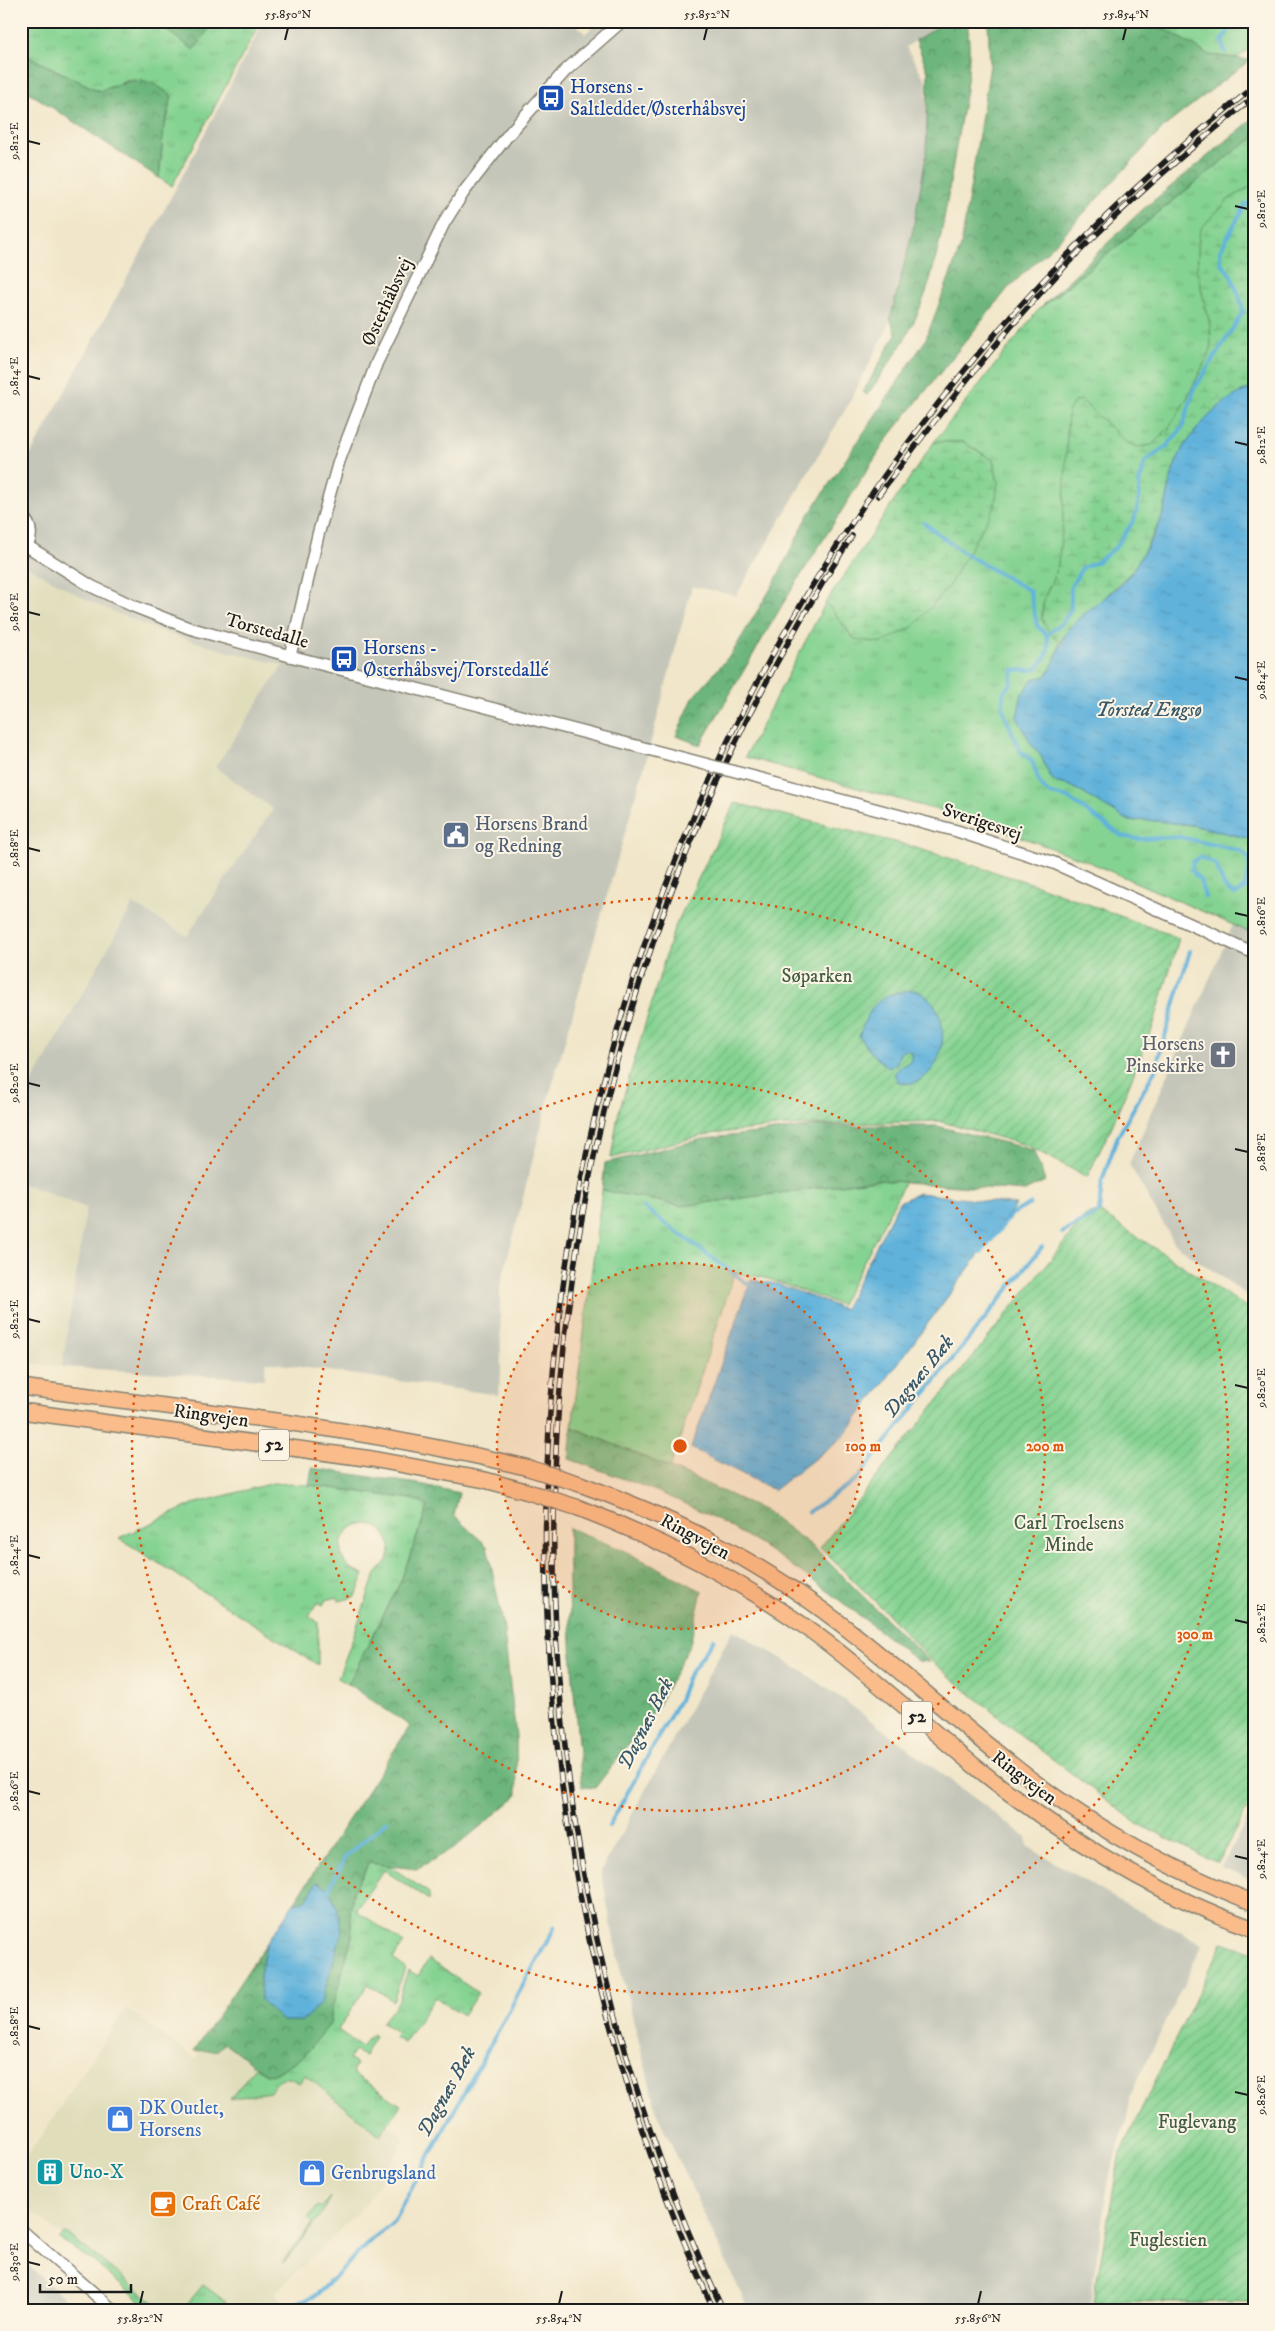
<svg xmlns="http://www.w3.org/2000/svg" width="1275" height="2331" font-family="'IM FELL DW Pica',serif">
	<defs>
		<pattern id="grass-tufts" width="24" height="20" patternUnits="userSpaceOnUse" patternTransform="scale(1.25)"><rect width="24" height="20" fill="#85d392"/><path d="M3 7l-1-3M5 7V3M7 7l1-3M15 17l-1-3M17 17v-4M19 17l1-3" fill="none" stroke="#72b57d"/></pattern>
		<pattern id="forest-crowns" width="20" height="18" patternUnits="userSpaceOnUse" patternTransform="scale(1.25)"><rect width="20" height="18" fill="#6cb57c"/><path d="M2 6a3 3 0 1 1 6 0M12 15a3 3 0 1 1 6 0" fill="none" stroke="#589265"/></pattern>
		<pattern id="wetland-marsh" width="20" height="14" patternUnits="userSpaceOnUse" patternTransform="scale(1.25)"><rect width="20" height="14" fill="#85d392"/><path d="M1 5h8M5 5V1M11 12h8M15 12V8" fill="none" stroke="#72b57d"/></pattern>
		<pattern id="garden-furrows" width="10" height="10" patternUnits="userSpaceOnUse" patternTransform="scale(1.25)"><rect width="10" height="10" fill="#85d392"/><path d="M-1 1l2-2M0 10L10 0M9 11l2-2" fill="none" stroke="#72b57d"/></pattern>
		<pattern id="water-ripples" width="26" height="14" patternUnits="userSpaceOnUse" patternTransform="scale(1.25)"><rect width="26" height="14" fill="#61b2db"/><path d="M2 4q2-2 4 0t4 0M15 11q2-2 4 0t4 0" fill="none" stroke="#5498bb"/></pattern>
	</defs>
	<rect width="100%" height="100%" fill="#fcf5e5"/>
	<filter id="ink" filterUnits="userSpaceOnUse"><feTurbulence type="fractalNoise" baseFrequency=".02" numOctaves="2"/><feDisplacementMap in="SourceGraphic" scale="10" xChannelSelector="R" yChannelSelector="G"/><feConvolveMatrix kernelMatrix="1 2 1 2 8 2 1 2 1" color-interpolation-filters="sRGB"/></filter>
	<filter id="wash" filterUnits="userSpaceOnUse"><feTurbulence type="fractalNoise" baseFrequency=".0096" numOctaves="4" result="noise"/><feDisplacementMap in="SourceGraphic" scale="20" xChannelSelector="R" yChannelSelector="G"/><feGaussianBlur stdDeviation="1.12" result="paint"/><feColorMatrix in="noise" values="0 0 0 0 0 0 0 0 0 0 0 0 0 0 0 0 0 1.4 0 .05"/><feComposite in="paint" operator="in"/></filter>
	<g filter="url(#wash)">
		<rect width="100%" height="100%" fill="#f1e6c9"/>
		<g fill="#e0ddbb">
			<polygon points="21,563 93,603 215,648 284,665 215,767 274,808 187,937 133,904 21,1102"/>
			<polygon points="21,1183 86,1208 62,1367 21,1362"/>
			<polygon points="237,2000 405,2139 367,2203 275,2293 289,2310 153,2310 21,2202 21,2166 126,2008 195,2059"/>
		</g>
		<g fill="#c4c6b9">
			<polygon points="264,21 574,21 585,34 599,21 931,21 934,28 906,47 926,81 926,157 912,234 887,329 852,398 736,596 692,586 645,764 549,1096 500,1287 501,1375 498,1395 266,1362 264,1379 62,1367 86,1208 21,1183 21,1102 133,904 187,936 273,809 215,767 283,665 215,648 160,631 93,603 21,563 21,472 175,190"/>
			<polygon points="1233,925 1254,934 1254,1300 1175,1244 1129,1164"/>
			<polygon points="733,1630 796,1667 841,1698 1026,1837 1027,1846 1114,1898 1203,1944 1131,2094 1127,2116 1108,2182 1089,2310 749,2310 743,2298 658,2116 618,1960 601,1871"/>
			<polygon points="1254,1807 1254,1881 1221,1867"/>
			<polygon points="21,2259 77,2310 21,2310"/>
		</g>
		<g fill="url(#grass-tufts)" stroke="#507857">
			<polygon points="21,21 153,21 194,49 214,21 261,21 172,186 159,178 164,128 169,113 132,79 99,91 21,53"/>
			<polygon points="1151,21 1254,21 1254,46 1237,58 1209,55"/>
			<polygon points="1254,138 1254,388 1242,391 1060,642 1055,663 1046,676 1033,679 1031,744 1041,756 1050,777 1057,783 1071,785 1130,821 1147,820 1192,825 1254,840 1254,934 1087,861 977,821 745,757 826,602 854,639 998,482 993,460 963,442 934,442 1039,309 1236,150"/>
			<polygon points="877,1180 905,1182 841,1305 769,1279 735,1272 670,1468 572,1427 602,1190 682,1206"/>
			<path d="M 273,1483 L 309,1485 L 412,1499 L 428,1506 L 400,1583 L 348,1684 L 338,1678 C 347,1654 356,1630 364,1606 C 368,1596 371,1584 376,1574 C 381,1566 389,1562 390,1551 C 391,1538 381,1526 368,1524 C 336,1521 329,1568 364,1574 L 356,1597 L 339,1601 L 338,1597 L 326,1600 L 323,1605 L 318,1602 L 309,1616 L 318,1622 L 318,1665 L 119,1538 L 193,1504 Z"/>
			<path d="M 369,1863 L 388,1865 L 429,1893 L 429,1900 L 384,1870 L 356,1910 L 404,1943 L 393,1959 L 405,1968 L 393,2001 L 368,1984 L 338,2030 L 362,2047 L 372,2034 L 375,2036 L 364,2056 L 354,2051 L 349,2059 L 357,2064 L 352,2073 L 401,2105 L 380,2135 L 305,2075 L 299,2083 C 284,2073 278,2078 270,2092 L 230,2099 L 255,2067 L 266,2074 L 330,2024 L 332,2009 L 352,1936 L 350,1913 L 353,1892 Z"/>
			<polygon points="429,1959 478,1993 463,2015 435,1997 404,2043 394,2037 397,2032 382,2023 398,2002 408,1970 418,1976"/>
			<polygon points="330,2197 321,2215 288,2258 282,2263 313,2223 308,2218 318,2206 321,2208"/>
			<polygon points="64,2234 69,2235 157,2305 154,2310 150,2310 94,2262 59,2239"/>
			<polygon points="203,2285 226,2302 227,2310 182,2310"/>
		</g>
		<g fill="url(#forest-crowns)" stroke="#44684c">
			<polygon points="153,21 214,21 194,50"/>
			<path d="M 947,21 L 967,21 C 974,67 962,108 955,153 C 947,200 939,264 920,308 C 907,340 887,367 867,395 L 863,392 L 896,334 L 890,319 L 912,234 L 926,157 L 928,72 L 916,40 Z"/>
			<polygon points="988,21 1151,21 1209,55 1250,60 1165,126 1053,246 1009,287 887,439 784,602 700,745 676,736 694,696 732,653 773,585 808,516 925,341 961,246 990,65"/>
			<path d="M 21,53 L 99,91 C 133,80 142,72 172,96 L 164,128 L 159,178 L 21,87 Z"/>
			<polygon points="1254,118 1254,138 1236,150 1039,309 1141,211"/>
			<polygon points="818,1126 937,1126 1033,1150 1045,1181 1025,1191 877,1180 682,1206 602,1190 605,1163 703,1139"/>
			<path d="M 572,1427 L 692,1477 L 765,1511 L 812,1546 L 930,1662 L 918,1661 C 845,1604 771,1544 686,1504 C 648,1487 608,1473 569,1459 Z"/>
			<polygon points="312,1468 424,1485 459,1493 454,1516 487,1546 503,1623 516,1737 517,1796 453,1849 416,1869 369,1863 353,1892 350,1913 352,1936 332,2009 330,2024 305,2055 277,2073 266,2074 225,2043 218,2050 194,2051 266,1944 260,1975 261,2000 282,2021 302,2021 306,1900 294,1903 410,1726 348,1684 400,1583 428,1506 412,1499 309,1485"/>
			<path d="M 569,1528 L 627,1552 L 702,1591 L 690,1644 L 657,1707 L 595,1788 L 582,1787 C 574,1701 567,1615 569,1528 Z"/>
		</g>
		<g fill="url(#wetland-marsh)" stroke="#507857">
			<path d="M 1254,184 L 1254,388 L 1242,391 L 1177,459 L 1162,518 L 1134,569 L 1099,603 L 1074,623 L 1060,642 C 1051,633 1042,627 1042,614 C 1042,595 1055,580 1058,563 C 1066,513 1065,462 1068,412 L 1075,401 L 1081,400 L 1126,442 L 1137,447 L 1152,445 L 1169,428 L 1186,400 L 1211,350 L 1210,325 L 1197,271 L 1199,235 L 1202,227 L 1228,200 Z"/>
			<polygon points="934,442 963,442 993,460 998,482 995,506 948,587 913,627 881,643 854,639 826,602"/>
		</g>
		<g fill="url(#garden-furrows)" stroke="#507857">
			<polygon points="735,803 903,844 1034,884 1179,938 1153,1027 1112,1126 1087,1177 1026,1145 938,1121 786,1126 710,1134 611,1158 618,1115 673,931"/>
			<polygon points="1099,1212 1254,1312 1254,1797 1217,1863 1137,1823 1018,1733 929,1659 885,1611 820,1548 1086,1215"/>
			<polygon points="1223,1942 1254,1953 1254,2303 1093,2301 1120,2153"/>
		</g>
		<g fill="url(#water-ripples)" stroke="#3e677c">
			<path d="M 1254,388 L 1254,840 L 1192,825 L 1147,820 L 1130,821 L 1124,818 L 1071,786 L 1057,783 L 1050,777 L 1041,756 L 1031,744 L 1017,717 L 1022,694 L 1033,679 L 1046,676 C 1059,658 1058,640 1074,623 C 1092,605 1121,589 1135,567 C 1144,551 1156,534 1162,517 C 1169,498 1169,476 1178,458 C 1191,431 1224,394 1254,388 Z"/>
			<path d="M 914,990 C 961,1004 946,1092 899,1083 L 894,1074 L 900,1067 L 911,1062 L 911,1052 L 906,1050 L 900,1053 L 897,1063 L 889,1068 L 871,1053 L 859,1037 C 869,1006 879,992 914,990 Z"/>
			<polygon points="919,1193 1016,1205 844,1436 774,1490 691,1448 751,1280 777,1284 844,1309 899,1202"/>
			<polygon points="317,1882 329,1889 338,1910 342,1932 321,2003 302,2021 282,2021 261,2000 260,1975 266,1944 294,1903 306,1900"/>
		</g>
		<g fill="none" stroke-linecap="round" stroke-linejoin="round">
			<g stroke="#61b2db" stroke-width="4">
				<polyline points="1225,52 1222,41 1235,21"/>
				<polyline points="924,523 962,552 1030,591 1037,626 1047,635"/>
				<polyline points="1242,890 1254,885"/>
				<path d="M 1205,897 L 1200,880 L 1191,870 L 1193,862 L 1199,857 L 1216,864 C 1220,876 1223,891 1236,895 C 1247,887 1251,872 1249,859 L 1241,851 L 1180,837 L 1138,839 L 1122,836 L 1068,798 L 1048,793 L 1040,784 L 1032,761 L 1020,751 L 1003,710 L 1003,693 L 1011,684 L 1013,670 L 1034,670 C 1046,660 1051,651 1047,635 L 1063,622 L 1071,609 L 1071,587 L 1082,568 L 1097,562 L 1115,548 L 1134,520 L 1139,500 L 1139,482 L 1146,461 L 1166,447 L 1183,427 L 1194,389 L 1237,322 L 1243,311 L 1239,295 L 1230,274 L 1221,263 L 1220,251 L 1244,207 L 1254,198"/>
				<polyline points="643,1207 752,1287"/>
				<polyline points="1062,1233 1099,1212 1102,1181 1117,1138 1155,1070 1190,951"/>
				<polyline points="981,1253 1012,1214 1030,1204"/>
				<polyline points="808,1512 856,1480 1042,1247"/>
				<polyline points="609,1826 679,1700 687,1678 714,1639"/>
				<polyline points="329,1889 346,1856 387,1821"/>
				<polyline points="279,2310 318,2294 372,2239 392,2224 555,1927"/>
			</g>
		</g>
	</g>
	<g filter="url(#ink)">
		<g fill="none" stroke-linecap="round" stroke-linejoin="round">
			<g stroke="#868172" stroke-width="14">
				<g id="minor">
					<path d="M 21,515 C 33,526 34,541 21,552"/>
					<polyline points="27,546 91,586 133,606 189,628 290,656 686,759"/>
					<polyline points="290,656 318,535 339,461 377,362 444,223 463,193 508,135 565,71 622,21"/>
					<polyline points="754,777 957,831 1054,863 1254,953"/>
					<polyline points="21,2230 113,2310"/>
				</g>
			</g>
			<g stroke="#868172" stroke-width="18">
				<g id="major">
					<path d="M 21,1387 C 189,1410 360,1427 525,1467"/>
					<polyline points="21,1411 372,1459 485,1480 525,1491"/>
					<path d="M 580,1484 C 652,1510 721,1542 785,1584 C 875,1643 951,1720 1037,1784 C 1104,1833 1176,1872 1254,1903"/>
					<path d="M 579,1508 C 664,1541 738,1579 813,1632 C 870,1674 922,1723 977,1768 C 1061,1835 1152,1893 1254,1929"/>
				</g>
			</g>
			<use href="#minor" stroke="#fff" stroke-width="11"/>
			<use href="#major" stroke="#f9bc8a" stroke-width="15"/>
			<g stroke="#1c1c1c" stroke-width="5.5">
				<g id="rail">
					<path d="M 878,496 C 938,415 1000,335 1070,261 C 1127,202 1190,148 1254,97"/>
					<path d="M 714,2310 C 639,2149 589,1976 564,1800 C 471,1145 734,496 1254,87"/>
					<path d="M 723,2310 C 522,1884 501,1380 655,937 C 704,795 771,662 852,536"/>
				</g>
			</g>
			<use href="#rail" stroke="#fcf5e5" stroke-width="4" stroke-dasharray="11" stroke-linecap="butt"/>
			<g stroke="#868172" stroke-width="14" stroke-linecap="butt">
				<polyline id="minor-bridge" points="686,759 754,777"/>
			</g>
			<g stroke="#868172" stroke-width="18" stroke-linecap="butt">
				<g id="major-bridge">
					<polyline points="525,1467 580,1484"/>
					<polyline points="525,1491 579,1508"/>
				</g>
			</g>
			<use href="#minor-bridge" stroke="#fff" stroke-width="11"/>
			<use href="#major-bridge" stroke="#f9bc8a" stroke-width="15"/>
		</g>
	</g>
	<path fill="none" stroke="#1c1c1c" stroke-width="2" d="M 285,40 L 288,28M 704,40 L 707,28M 1123,40 L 1126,28M 28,141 L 40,144M 1235,206 L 1248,209M 28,376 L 40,379M 1235,442 L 1248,445M 28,612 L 40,615M 1235,677 L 1248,680M 28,848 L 40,851M 1235,913 L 1248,916M 28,1083 L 40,1086M 1235,1149 L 1248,1152M 28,1319 L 40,1322M 1235,1385 L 1248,1388M 28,1555 L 40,1558M 1235,1620 L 1248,1623M 28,1791 L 40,1794M 1235,1856 L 1248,1859M 28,2026 L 40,2029M 1235,2092 L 1248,2095M 28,2262 L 40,2265M 140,2304 L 143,2291M 559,2304 L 562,2291M 978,2304 L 981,2291"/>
	<circle cx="680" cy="1446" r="183" fill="#de560d" fill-opacity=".12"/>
	<g fill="none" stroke="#de560d" stroke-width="2.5" stroke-dasharray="2.5 5">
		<circle cx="680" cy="1446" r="183"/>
		<circle cx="680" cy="1446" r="365"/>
		<circle cx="680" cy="1446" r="548"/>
	</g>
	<defs>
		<g id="bus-square" transform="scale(1.4375)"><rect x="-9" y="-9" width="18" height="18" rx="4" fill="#1a4fb4" stroke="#fcf5e5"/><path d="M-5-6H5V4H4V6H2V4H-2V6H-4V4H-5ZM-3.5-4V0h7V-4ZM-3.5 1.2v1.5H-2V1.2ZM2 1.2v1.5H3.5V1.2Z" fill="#fff"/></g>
		<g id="civic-square" transform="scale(1.4375)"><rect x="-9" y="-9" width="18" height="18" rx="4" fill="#5c6f8a" stroke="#fcf5e5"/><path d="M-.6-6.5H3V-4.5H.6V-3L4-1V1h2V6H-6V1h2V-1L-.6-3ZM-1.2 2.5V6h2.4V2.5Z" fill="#fff"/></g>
		<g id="church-square" transform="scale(1.4375)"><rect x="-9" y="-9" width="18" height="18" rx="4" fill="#6b7280" stroke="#fcf5e5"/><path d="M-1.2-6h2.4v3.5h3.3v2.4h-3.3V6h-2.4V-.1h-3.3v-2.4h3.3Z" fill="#fff"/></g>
		<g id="shop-square" transform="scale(1.4375)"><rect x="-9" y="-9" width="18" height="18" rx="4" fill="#3f7fe0" stroke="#fcf5e5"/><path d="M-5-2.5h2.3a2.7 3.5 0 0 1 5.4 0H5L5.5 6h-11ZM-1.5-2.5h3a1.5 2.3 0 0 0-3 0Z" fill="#fff"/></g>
		<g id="building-square" transform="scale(1.4375)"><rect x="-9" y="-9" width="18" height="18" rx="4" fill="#0f9aa8" stroke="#fcf5e5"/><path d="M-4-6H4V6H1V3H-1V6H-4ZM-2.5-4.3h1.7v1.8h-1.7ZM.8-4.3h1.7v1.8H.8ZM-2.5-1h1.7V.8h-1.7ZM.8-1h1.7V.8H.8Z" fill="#fff"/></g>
		<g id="cafe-square" transform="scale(1.4375)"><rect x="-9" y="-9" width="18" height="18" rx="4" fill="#e8710a" stroke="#fcf5e5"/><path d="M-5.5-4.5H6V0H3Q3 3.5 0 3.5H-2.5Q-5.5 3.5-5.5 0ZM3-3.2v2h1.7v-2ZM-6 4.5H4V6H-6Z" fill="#fff"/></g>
	</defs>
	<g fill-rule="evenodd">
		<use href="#bus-square" x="551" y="98"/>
		<use href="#bus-square" x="344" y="659"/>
		<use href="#civic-square" x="456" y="835"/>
		<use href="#church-square" x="1223" y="1055"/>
		<use href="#shop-square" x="120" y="2119"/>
		<use href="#building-square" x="50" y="2172"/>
		<use href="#shop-square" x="312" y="2173"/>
		<use href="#cafe-square" x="163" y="2204"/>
	</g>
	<g text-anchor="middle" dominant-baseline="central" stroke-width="4" stroke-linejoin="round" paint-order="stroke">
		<g fill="#fcf5e5" stroke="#5f5d58" stroke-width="1">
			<rect x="259" y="1429.5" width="30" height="31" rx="4"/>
			<rect x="902" y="1701.5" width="30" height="31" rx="4"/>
		</g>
		<g font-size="18" font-weight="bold" fill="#1c1c1c">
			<text x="274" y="1445">52</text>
			<text x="917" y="1717">52</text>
		</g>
		<g font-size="19" fill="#164399" stroke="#fcf5e5" text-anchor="start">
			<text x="570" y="87">Horsens -<tspan x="570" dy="22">Saltleddet/Østerhåbsvej</tspan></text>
			<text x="363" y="648">Horsens -<tspan x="363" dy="22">Østerhåbsvej/Torstedallé</tspan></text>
		</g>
		<g font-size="19" fill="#1c1c1c" stroke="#fcf5e5">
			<text transform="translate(387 302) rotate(-65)">Østerhåbsvej</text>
			<text transform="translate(267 631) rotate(16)">Torstedalle</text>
			<text transform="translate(982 822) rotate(18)">Sverigesvej</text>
			<text transform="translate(211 1416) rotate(8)">Ringvejen</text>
			<text transform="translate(695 1537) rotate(28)">Ringvejen</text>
			<text transform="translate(1024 1778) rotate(37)">Ringvejen</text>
		</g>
		<g font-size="19" fill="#4e5e75" stroke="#fcf5e5" text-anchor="start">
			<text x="475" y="824">Horsens Brand<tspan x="475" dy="22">og Redning</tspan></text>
		</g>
		<g font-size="19" fill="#415c45" stroke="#fcf5e5">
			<text x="817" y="976">Søparken</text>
			<text x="1069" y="1523">Carl Troelsens<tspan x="1069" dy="22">Minde</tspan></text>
			<text x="1197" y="2122">Fuglevang</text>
			<text x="1168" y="2240">Fuglestien</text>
		</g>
		<g font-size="19" fill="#5b616d" stroke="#fcf5e5" text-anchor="end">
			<text x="1204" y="1044">Horsens<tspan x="1204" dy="22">Pinsekirke</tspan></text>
		</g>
		<g font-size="19" fill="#366cbe" stroke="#fcf5e5" text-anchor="start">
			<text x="139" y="2108">DK Outlet,<tspan x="139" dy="22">Horsens</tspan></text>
			<text x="331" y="2173">Genbrugsland</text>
		</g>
		<g font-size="19" fill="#0d838f" stroke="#fcf5e5" text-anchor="start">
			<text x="69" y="2172">Uno-X</text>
		</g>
		<g font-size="19" fill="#c56008" stroke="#fcf5e5" text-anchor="start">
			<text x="182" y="2204">Craft Café</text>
		</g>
		<g font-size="20" font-style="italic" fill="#385868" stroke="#fcf5e5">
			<text x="1149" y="710">Torsted Engsø</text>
			<text transform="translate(919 1377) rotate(-51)">Dagnæs Bæk</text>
			<text transform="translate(646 1724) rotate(-63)">Dagnæs Bæk</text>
			<text transform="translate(447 2092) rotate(-61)">Dagnæs Bæk</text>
		</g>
	</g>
	<circle cx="680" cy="1446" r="8" fill="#de560d" stroke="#fcf5e5" stroke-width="2.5"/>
	<g font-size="15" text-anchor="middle" font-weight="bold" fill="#de560d" stroke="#fcf5e5" stroke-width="4" stroke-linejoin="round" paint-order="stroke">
		<text x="863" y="1451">100 m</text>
		<text x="1045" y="1451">200 m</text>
		<text x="1195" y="1639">300 m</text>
	</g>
	<rect width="1275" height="2331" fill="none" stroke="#fcf5e5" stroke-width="55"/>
	<path d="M40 2284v8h91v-8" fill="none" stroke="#1c1c1c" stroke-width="2.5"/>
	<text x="48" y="2284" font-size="15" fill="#1c1c1c" stroke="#fcf5e5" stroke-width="4" paint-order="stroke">50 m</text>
	<rect x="28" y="28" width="1220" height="2276" fill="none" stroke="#1c1c1c" stroke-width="2"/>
	<g font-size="12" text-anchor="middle" fill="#1c1c1c">
		<text x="288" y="18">55.850°N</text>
		<text x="707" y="18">55.852°N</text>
		<text x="1126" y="18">55.854°N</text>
		<text transform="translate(14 141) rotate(-90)" y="4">9.812°E</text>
		<text transform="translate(1261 209) rotate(-90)" y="4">9.810°E</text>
		<text transform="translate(14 376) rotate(-90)" y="4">9.814°E</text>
		<text transform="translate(1261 445) rotate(-90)" y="4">9.812°E</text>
		<text transform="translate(14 612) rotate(-90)" y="4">9.816°E</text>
		<text transform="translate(1261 680) rotate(-90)" y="4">9.814°E</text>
		<text transform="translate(14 848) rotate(-90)" y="4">9.818°E</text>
		<text transform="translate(1261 916) rotate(-90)" y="4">9.816°E</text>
		<text transform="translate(14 1083) rotate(-90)" y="4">9.820°E</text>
		<text transform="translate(1261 1152) rotate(-90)" y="4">9.818°E</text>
		<text transform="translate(14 1319) rotate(-90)" y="4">9.822°E</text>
		<text transform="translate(1261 1388) rotate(-90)" y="4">9.820°E</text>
		<text transform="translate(14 1555) rotate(-90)" y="4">9.824°E</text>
		<text transform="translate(1261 1623) rotate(-90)" y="4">9.822°E</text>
		<text transform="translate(14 1791) rotate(-90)" y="4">9.826°E</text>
		<text transform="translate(1261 1859) rotate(-90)" y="4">9.824°E</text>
		<text transform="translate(14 2026) rotate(-90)" y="4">9.828°E</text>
		<text transform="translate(1261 2095) rotate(-90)" y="4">9.826°E</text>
		<text transform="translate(14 2262) rotate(-90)" y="4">9.830°E</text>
		<text x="140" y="2322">55.852°N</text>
		<text x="559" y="2322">55.854°N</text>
		<text x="978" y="2322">55.856°N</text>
	</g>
</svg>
